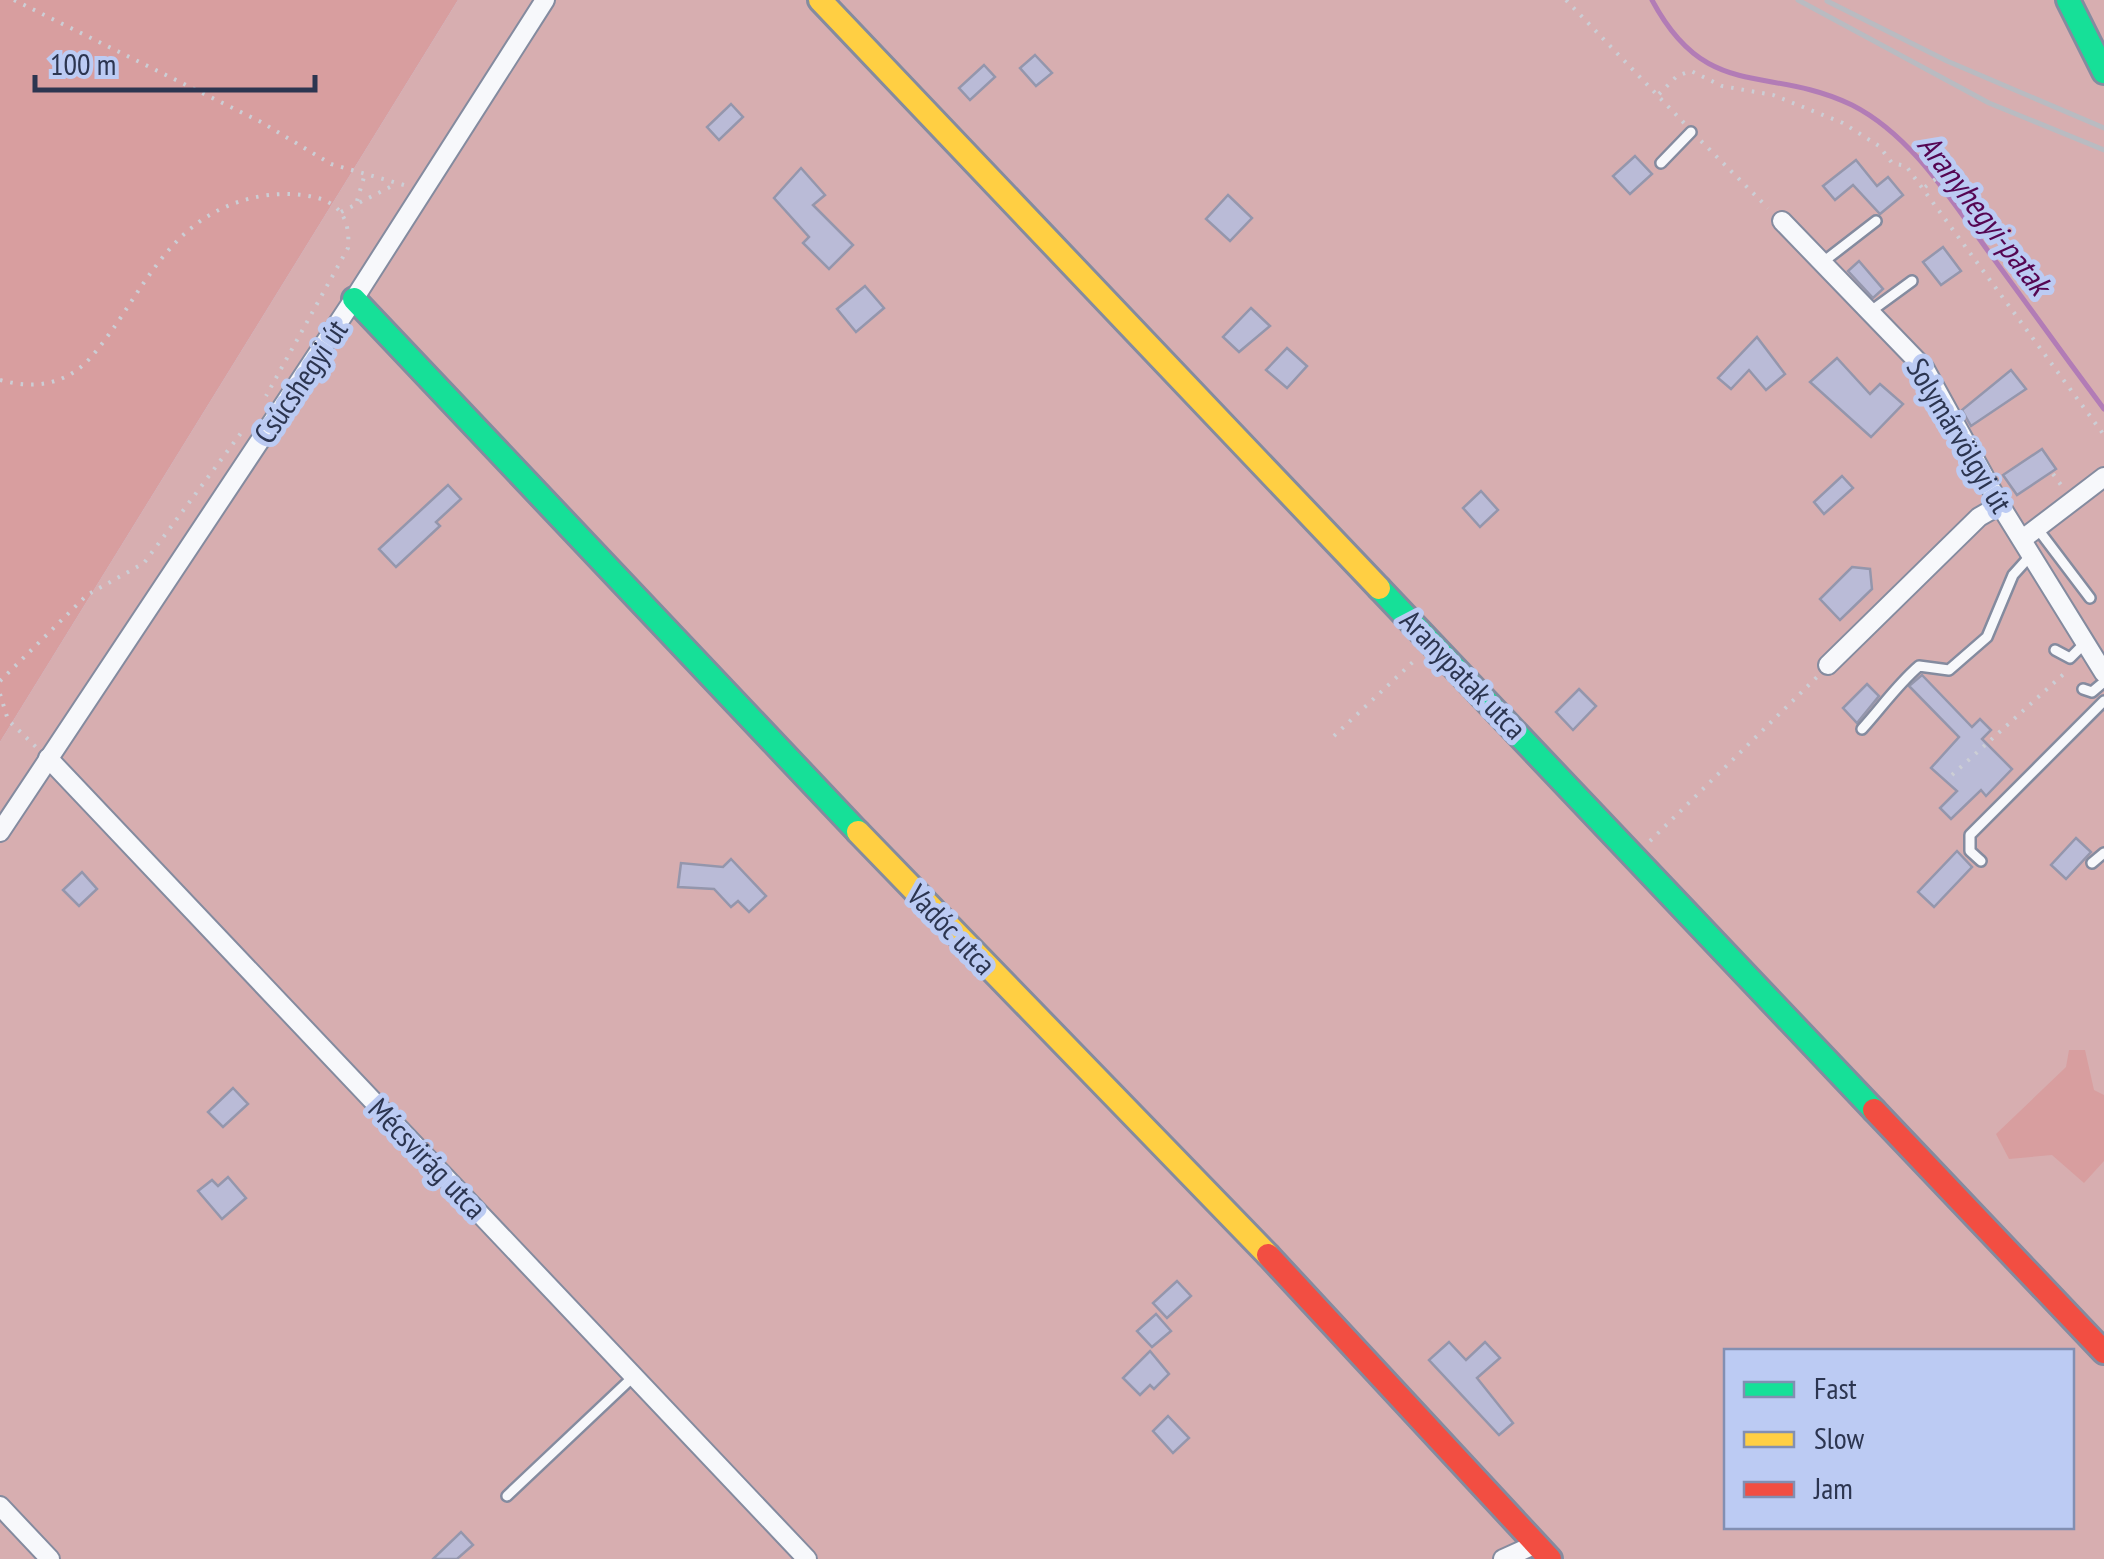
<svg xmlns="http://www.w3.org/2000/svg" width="2104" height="1559" font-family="'PT Sans Narrow',sans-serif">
	<rect width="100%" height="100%" fill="#c9d1e6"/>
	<path fill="#d7aeb0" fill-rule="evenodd" d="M 458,0 L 2104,0 L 2104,1559 L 0,1559 L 0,742 ZM 1726,1352 L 2072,1352 L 2072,1526 L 1726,1526 Z"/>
	<g fill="#d89e9f">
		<polygon points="0,0 458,0 0,742"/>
		<polygon points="2069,1050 2085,1050 2094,1090 2104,1095 2104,1161 2084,1183 2052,1155 2009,1159 1996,1134 2066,1067"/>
	</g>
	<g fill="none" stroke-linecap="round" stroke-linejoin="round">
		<path stroke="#b27cb6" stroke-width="5" d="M 1652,0 C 1707,103 1767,64 1852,105 C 1913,136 1952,202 1991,255 C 2029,307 2066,358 2104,409"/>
	</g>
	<g fill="#babbd7" stroke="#9496ac" stroke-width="2.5">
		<polygon points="1035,55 1052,73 1036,86 1020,68"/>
		<polygon points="984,65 995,77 970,100 959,88"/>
		<polygon points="731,104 743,117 719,140 707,127"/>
		<polygon points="1635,156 1652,174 1630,194 1613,176"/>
		<polygon points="1856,160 1877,186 1888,177 1903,195 1880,214 1853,185 1835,200 1823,186"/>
		<polygon points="801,168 825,195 813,205 853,245 829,269 803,243 809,237 774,198"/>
		<polygon points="1228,195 1252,218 1230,241 1206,219"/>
		<polygon points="1943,247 1961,271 1941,285 1923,262"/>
		<polygon points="1859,261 1883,289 1873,298 1848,271"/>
		<polygon points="865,286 884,308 856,332 837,309"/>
		<polygon points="1251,308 1270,326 1239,352 1223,337"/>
		<polygon points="1757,337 1785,374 1766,390 1749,370 1731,389 1718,378"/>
		<polygon points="1287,348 1307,366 1287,388 1266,370"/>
		<polygon points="1837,358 1870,394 1880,384 1903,404 1871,437 1810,382"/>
		<polygon points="2011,370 2026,389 1971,426 1962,410"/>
		<polygon points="2042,449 2056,469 2017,495 2003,475"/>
		<polygon points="1842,476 1853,488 1824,514 1814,502"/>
		<polygon points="448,485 461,499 436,522 440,526 396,567 379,549"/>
		<polygon points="1481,491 1498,510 1480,527 1463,508"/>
		<polygon points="1852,567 1870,569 1872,589 1840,620 1820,599"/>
		<polygon points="1922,675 1972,727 1980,719 1991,730 1982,739 2012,769 1986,796 1981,790 1951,819 1940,808 1957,791 1931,768 1959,737 1909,686"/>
		<polygon points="1867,684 1879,696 1857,723 1843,708"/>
		<polygon points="1579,689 1596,706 1573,730 1556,712"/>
		<polygon points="2076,838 2091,852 2066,879 2051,865"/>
		<polygon points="1957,851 1972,867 1934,907 1918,892"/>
		<polygon points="731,859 766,896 749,912 738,901 731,907 714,889 678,887 681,863 723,867"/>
		<polygon points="82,872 97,889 79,906 63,890"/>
		<polygon points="233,1088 248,1104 223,1127 208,1112"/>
		<polygon points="228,1177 246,1198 222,1219 198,1191 212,1180 218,1186"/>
		<polygon points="1177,1281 1191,1296 1167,1318 1153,1303"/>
		<polygon points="1156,1314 1171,1331 1152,1347 1137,1331"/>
		<polygon points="1449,1342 1466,1360 1485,1342 1500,1358 1477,1378 1513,1423 1499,1435 1429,1360"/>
		<polygon points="1150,1351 1169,1374 1154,1389 1150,1385 1140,1395 1123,1378"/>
		<polygon points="1168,1416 1189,1438 1173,1453 1153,1431"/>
		<polygon points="461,1532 473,1545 457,1559 433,1559"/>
	</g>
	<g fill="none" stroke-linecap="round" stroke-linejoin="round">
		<g stroke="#848b9f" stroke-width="14">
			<g id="lane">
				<polyline points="1661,163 1691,132"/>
				<polyline points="1823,262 1876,221"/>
				<polyline points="1871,311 1912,281"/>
				<polyline points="2037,528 2090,598"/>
				<polyline points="2055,650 2070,658 2086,642"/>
				<polyline points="2083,689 2092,692 2104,682"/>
				<path d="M 1862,729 C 1882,707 1897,685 1919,666 L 1949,670 L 1987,637 L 2013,575 L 2031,555"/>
				<polyline points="1981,861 1970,851 1970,835 2104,701"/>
				<polyline points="2092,863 2104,853"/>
				<polyline points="507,1496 633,1377"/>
			</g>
		</g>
		<g stroke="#848b9f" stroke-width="22">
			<g id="street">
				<polyline points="1782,221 1925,369 2000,505 2104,673"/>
				<polyline points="2024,538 2104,477"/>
				<polyline points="1828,665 1979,517 2000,505"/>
				<polyline points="48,758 807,1559"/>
				<polyline points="0,832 354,299 545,0"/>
				<polyline points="0,1506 50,1559"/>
				<polyline points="1503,1559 1536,1544"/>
			</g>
		</g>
		<g stroke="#848b9f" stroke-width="28">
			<g id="fast">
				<polyline points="2068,0 2104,72"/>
				<polyline points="354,299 858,832"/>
				<polyline points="1379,588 1874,1110"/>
			</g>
		</g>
		<g stroke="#848b9f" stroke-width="28">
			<g id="slow">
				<polyline points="820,0 1379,588"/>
				<polyline points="858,832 1268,1255"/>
			</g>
		</g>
		<g stroke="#848b9f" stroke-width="28">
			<g id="jam">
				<polyline points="1874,1110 2104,1352"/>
				<polyline points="1268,1255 1550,1559"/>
			</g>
		</g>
		<g stroke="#ccced5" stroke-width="4" stroke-dasharray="2.5 8" stroke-linecap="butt">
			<polyline points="14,0 261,122 331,164 404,185"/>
			<polyline points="1566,0 1684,123"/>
			<polyline points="1659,94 1677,76 1691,71 1722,86 1773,95 1843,123 1879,146 1892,163 1906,166 2104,435"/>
			<polyline points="1701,141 1768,208"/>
			<polyline points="1925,187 1941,175 1963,187 1978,184"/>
			<polyline points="357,201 364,177"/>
			<polyline points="341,212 394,185"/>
			<path d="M 0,380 C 26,387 51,387 74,372 C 90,362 104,341 115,326 C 153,270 181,215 252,198 C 273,193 299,192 321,199 C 344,207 350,225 348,248 L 266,396"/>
			<polyline points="2053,474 2061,485"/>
			<polyline points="0,681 87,595 144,563 241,433"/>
			<polyline points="0,694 8,720 36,747"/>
			<polyline points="1334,736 1415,660"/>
			<polyline points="1952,775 2067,671"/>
			<polyline points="1650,841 1818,676"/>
		</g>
		<use href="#lane" stroke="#f7f8fb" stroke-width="9"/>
		<use href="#street" stroke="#f7f8fb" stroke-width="18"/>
		<use href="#fast" stroke="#16e098" stroke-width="22"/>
		<use href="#slow" stroke="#ffcf43" stroke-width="22"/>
		<use href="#jam" stroke="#f24e42" stroke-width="22"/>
		<g stroke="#b9bbc1" stroke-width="5">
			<polyline points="1798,0 1989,103 2104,150"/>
			<polyline points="1827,1 1947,61 2104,128"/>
		</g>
	</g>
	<g text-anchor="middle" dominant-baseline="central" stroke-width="10" stroke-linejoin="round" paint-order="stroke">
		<g font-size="30" fill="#2c3550" stroke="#bccbf3">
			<text transform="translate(300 381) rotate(-56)">Csúcshegyi út</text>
			<text transform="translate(1960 435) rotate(59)">Solymárvölgyi út</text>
			<text transform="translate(1464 674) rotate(46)">Aranypatak utca</text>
			<text transform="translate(952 929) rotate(46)">Vadóc utca</text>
			<text transform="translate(428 1158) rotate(46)">Mécsvirág utca</text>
		</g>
		<g font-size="32" font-style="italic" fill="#550652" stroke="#bccbf3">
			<text transform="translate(1985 214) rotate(52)">Aranyhegyi-patak</text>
		</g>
	</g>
	<rect x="1724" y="1349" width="350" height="180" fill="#bccbf3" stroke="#828fb2" stroke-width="2.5"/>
	<rect x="1744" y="1382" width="50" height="15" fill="#16e098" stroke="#828fb2" stroke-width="2.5"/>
	<text x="1814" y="1399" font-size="30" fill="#2c3550">Fast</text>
	<rect x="1744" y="1432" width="50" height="15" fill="#ffcf43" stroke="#828fb2" stroke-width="2.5"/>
	<text x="1814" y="1449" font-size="30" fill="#2c3550">Slow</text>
	<rect x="1744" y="1482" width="50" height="15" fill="#f24e42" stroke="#828fb2" stroke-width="2.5"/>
	<text x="1814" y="1499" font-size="30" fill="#2c3550">Jam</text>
	<path d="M35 75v15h280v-15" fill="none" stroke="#2c3550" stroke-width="5"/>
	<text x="50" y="75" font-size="30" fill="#2c3550" stroke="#bccbf3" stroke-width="8" paint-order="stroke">100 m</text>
</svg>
